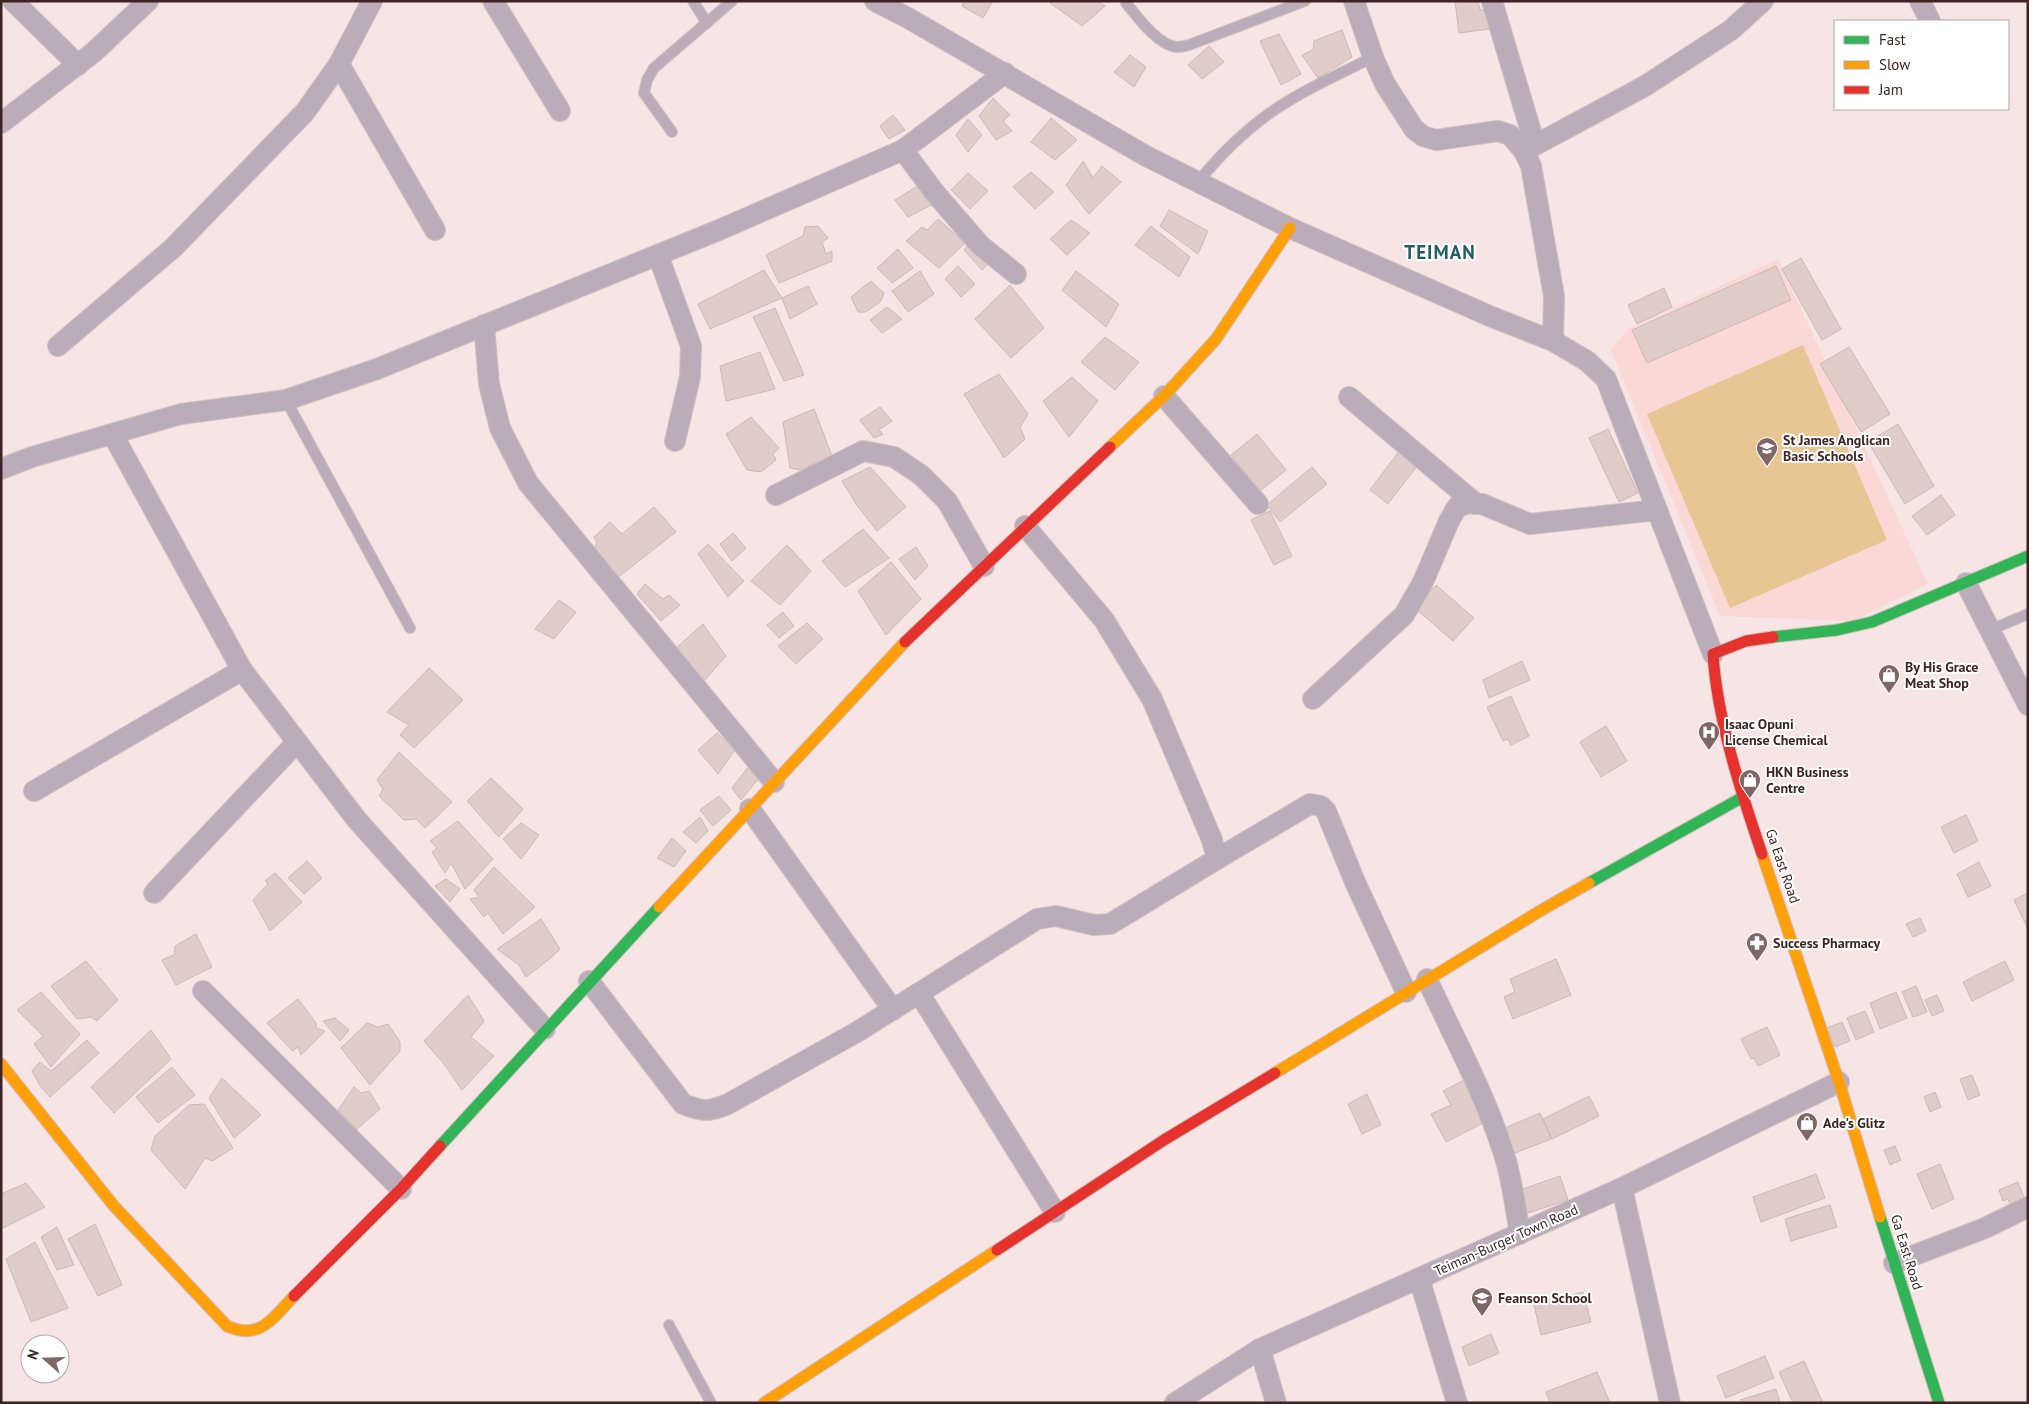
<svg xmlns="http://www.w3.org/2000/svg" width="2029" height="1404" font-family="'PT Sans',sans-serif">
	<rect width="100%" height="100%" fill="#f6e5e4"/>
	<polygon fill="#fad8d6" points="1778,259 1928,584 1853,621 1720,616 1611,350 1628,329"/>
	<polygon fill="#e8c694" points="1803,345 1887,540 1730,608 1647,414"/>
	<g fill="#e0cdca" stroke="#ccb8b4">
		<polygon points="964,1 993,1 983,18 962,6"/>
		<polygon points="1052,1 1098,1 1105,6 1082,26 1050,3"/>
		<polygon points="1455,1 1478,1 1480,10 1486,9 1489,29 1459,33"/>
		<polygon points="1342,30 1352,57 1318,78 1302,55 1313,50 1314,41"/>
		<polygon points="1279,34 1301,74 1281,85 1260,41"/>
		<polygon points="1209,46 1224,62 1202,79 1188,65"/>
		<polygon points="1130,55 1146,67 1134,87 1114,72"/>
		<polygon points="993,98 1010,115 1003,121 1012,131 996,140 979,116"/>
		<polygon points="893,115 905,130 889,139 880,126"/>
		<polygon points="1051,118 1077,140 1055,160 1031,142"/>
		<polygon points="968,119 982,135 968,152 956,135"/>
		<polygon points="1083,161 1093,178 1102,166 1121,182 1089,214 1066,185"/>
		<polygon points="1031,172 1054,192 1035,209 1013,187"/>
		<polygon points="968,173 988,191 970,209 951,190"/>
		<polygon points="919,185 931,205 908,217 895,200"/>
		<polygon points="1169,210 1208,231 1198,254 1160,226"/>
		<polygon points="938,219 965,243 939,268 906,241 922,227 927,230"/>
		<polygon points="1071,220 1090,233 1067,255 1050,239"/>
		<polygon points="818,226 828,238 822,242 826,254 832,251 832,261 779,283 766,255 803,236 805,227"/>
		<polygon points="1151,226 1190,257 1179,277 1135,245"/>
		<polygon points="971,242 990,262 982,270 964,250"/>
		<polygon points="898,249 913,268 892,283 877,268"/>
		<polygon points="1801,258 1841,329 1822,340 1782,269"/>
		<polygon points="958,266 975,284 961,297 945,279"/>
		<polygon points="1776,266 1791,300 1647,363 1632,330"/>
		<polygon points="764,270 782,298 710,329 698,304"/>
		<polygon points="920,271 934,294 908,312 892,291"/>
		<polygon points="1076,271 1119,304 1106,327 1062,290"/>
		<polygon points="871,281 884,293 881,301 866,312 858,312 851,297"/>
		<polygon points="1010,285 1044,328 1011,358 975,319"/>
		<polygon points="808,286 817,304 790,319 782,298"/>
		<polygon points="1664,288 1672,307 1637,324 1628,305"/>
		<polygon points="887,307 902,319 882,333 870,320"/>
		<polygon points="775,308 804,375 784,381 753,317"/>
		<polygon points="1105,337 1139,362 1115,390 1081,362"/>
		<polygon points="1849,347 1890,414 1861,432 1820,364"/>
		<polygon points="760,352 775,389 726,401 720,366"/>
		<polygon points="999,374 1028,414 1020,427 1025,439 1004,458 964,394"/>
		<polygon points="1072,377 1098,401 1069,437 1043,401"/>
		<polygon points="880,407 892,421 879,430 883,434 874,438 860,420"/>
		<polygon points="814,409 832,456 801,470 790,468 783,422"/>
		<polygon points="751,417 779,448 773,454 776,460 761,472 747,470 726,434"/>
		<polygon points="1898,424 1934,486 1905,504 1868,442"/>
		<polygon points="1608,429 1638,493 1619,502 1589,438"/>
		<polygon points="1257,434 1286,470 1260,491 1231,455"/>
		<polygon points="1399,451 1417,466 1388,504 1370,490"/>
		<polygon points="870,467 906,507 877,531 856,504 842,481"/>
		<polygon points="1312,467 1327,484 1280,522 1267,505"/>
		<polygon points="1941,495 1955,515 1927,535 1912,516"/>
		<polygon points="654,507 676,532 617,578 593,551 597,542 594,537 610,522 622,534"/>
		<polygon points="1270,511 1292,556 1274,565 1251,520"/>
		<polygon points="863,529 889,558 845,587 822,561"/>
		<polygon points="733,533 746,548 732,561 720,544"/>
		<polygon points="708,544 744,581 728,597 698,554"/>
		<polygon points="787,545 811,571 780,605 751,581"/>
		<polygon points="916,547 928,566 915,580 899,559"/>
		<polygon points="891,562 921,599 886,635 858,591"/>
		<polygon points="645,584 663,599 669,595 680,605 661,621 637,594"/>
		<polygon points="1436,585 1474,618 1453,641 1416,609"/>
		<polygon points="559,600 576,612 554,639 535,629"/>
		<polygon points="783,612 794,626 779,638 767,625"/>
		<polygon points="807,623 823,639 796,664 778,646"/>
		<polygon points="703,624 726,656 704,681 676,648"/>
		<polygon points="1522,661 1530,680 1489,698 1483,680"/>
		<polygon points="429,668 463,700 414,748 400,735 409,725 387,712"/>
		<polygon points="1511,696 1529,736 1511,745 1508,739 1503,741 1487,707"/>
		<polygon points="1606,726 1627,761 1601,777 1580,742"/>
		<polygon points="717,733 735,750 718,774 698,750"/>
		<polygon points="399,752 452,802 425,828 416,819 404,820 379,796 383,789 377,780"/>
		<polygon points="749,766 760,777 741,800 732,788"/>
		<polygon points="491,778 523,809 499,837 467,801"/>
		<polygon points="719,796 731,810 713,826 700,810"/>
		<polygon points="1966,815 1978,841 1954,853 1941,827"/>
		<polygon points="700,817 708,831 696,843 683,832"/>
		<polygon points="458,821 493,859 465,889 451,863 445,873 432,852 437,848 430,841"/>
		<polygon points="521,823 539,835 521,859 503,839"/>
		<polygon points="672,838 686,851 674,867 657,858"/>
		<polygon points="307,861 322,878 304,894 288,878"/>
		<polygon points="1979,862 1991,886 1968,897 1957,874"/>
		<polygon points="494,867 535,907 503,934 488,913 484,917 470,899 479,897 474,890"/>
		<polygon points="275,873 302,902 270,931 253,900 268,884 265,881"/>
		<polygon points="446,879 460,889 450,902 435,886"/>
		<polygon points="2028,893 2028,929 2014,900"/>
		<polygon points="1920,918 1926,931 1913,937 1906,924"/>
		<polygon points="541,919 560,949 552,957 526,977 519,965 497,949"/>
		<polygon points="196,934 212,967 176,985 162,960 174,955 175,946"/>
		<polygon points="1556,959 1571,995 1513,1019 1504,997 1515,992 1510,979"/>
		<polygon points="86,961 118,1000 97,1021 91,1017 77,1019 51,986"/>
		<polygon points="2005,961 2014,980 1972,1001 1963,982"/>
		<polygon points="1916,986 1927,1012 1913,1017 1902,992"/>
		<polygon points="41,992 80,1034 51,1067 34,1044 43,1036 17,1010"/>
		<polygon points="1896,992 1907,1018 1880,1029 1870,1003"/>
		<polygon points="468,995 484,1021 471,1037 494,1056 462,1090 444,1064 424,1041"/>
		<polygon points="1937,995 1944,1011 1932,1016 1925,1000"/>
		<polygon points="298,999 316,1023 316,1028 325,1031 301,1055 298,1047 292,1051 267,1023"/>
		<polygon points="1865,1011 1874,1032 1856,1040 1847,1018"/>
		<polygon points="335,1018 349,1030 340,1041 323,1021"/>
		<polygon points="1842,1022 1850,1041 1835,1047 1827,1028"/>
		<polygon points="367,1023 378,1027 388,1024 400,1042 400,1051 370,1085 341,1048"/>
		<polygon points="1767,1027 1780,1055 1758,1066 1754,1058 1751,1059 1741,1039"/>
		<polygon points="151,1030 171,1059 114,1113 91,1087"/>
		<polygon points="87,1040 99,1053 50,1097 41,1087 32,1071 40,1062 51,1071"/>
		<polygon points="172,1067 195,1095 158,1123 136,1097"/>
		<polygon points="1972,1075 1980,1095 1968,1100 1960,1079"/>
		<polygon points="222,1078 261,1115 234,1138 209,1098"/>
		<polygon points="1464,1080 1485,1122 1446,1142 1431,1114 1451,1105 1443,1091"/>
		<polygon points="354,1087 361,1093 369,1091 380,1109 357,1129 338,1110"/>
		<polygon points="1935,1092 1941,1107 1930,1112 1924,1097"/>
		<polygon points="1367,1094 1381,1125 1362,1134 1348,1104"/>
		<polygon points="1589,1096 1599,1116 1552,1139 1543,1119"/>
		<polygon points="204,1104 233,1148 212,1161 205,1158 185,1189 151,1150 155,1136 189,1105"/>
		<polygon points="1540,1113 1551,1139 1510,1155 1500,1130"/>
		<polygon points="1895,1146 1901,1160 1890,1165 1884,1150"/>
		<polygon points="1940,1164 1954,1199 1932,1209 1917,1174"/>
		<polygon points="1816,1174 1825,1198 1761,1222 1753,1197"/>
		<polygon points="1560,1176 1568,1200 1528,1213 1520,1190"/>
		<polygon points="2018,1182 2027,1205 2013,1211 2008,1199 2003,1201 1999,1190"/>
		<polygon points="26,1183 45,1207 1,1229 1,1194"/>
		<polygon points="1830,1205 1837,1227 1791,1241 1785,1219"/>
		<polygon points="95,1224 122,1285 98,1296 68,1239"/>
		<polygon points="57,1227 74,1265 57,1270 41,1237"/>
		<polygon points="35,1242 68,1308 31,1322 6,1259"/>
		<polygon points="1583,1292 1591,1322 1541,1335 1534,1305"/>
		<polygon points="1491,1334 1499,1353 1469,1366 1462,1347"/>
		<polygon points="1765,1356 1774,1378 1726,1398 1717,1376"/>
		<polygon points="1804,1361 1823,1403 1793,1403 1779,1372"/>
		<polygon points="1597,1372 1610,1403 1550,1403 1546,1392"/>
		<polygon points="1776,1389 1780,1403 1741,1403 1740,1400"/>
	</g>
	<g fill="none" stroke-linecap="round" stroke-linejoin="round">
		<g stroke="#d0c0bf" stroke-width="12">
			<g id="lane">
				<polyline points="693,1 707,23"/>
				<path d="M 1126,3 C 1137,16 1158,46 1177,47 C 1181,47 1186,46 1189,45 L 1305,1"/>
				<polyline points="672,132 644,93 647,80 654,68 732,1"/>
				<path d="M 1198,182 C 1223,151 1256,120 1290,100 C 1316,84 1346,71 1373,57"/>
				<polyline points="286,400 410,628"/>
				<polyline points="1990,630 2028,614"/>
				<polyline points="669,1325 711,1403"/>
			</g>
		</g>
		<g stroke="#d0c0bf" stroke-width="22">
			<g id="street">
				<polyline points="13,1 78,65"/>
				<polyline points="493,1 560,111"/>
				<polyline points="875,1 908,18 1146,156 1290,228 1492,317 1553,341 1587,361 1606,379 1713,654"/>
				<polyline points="1354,1 1373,57 1385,84 1414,129 1423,136 1436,140 1498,131 1510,135 1524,151 1531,166 1554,296 1553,341"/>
				<polyline points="1492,1 1535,145"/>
				<polyline points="1920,1 1930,21"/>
				<polyline points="339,64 435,230"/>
				<polyline points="1,123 94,52 148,1"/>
				<polyline points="903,150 935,193 980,245 1016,274"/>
				<polyline points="1524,151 1645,86 1731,30 1763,1"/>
				<polyline points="658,255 691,346 690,377 675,441"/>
				<polyline points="484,325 489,384 500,428 528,483 774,782"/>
				<polyline points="58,346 173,248 305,112 339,64 372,1"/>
				<polyline points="1164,396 1258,504"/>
				<polyline points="1349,397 1476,504"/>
				<polyline points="113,435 242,670 357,820 545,1029"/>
				<polyline points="1,469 32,457 181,414 286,400 377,369 719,230 903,150 1005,73"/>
				<polyline points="776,495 863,451 894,457 921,475 947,501 984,566"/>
				<polyline points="1966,583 2028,705"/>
				<polyline points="1313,699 1404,615 1423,582 1449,521 1457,507 1469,503 1482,504 1530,524 1657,510"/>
				<polyline points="34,791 242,670"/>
				<polyline points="750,809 893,1010"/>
				<polyline points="1217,859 1310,804 1321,806 1326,811 1355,882 1406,992"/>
				<polyline points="154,893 297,742"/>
				<path d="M 1427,979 C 1453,1036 1484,1092 1503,1151 C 1512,1177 1515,1206 1520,1234"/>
				<path d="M 589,981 L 683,1104 C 703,1112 709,1112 728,1104 L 857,1032 L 1037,919 L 1056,916 L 1094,925 L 1110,924 L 1217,859 L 1212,840 L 1152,699 L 1104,620 L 1025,526"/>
				<polyline points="203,991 401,1189"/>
				<polyline points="919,993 1055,1212"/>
				<polyline points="1622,1188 1670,1403"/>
				<polyline points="1894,1263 1985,1228 2028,1207"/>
				<polyline points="1419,1278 1457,1403"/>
				<polyline points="1260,1349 1276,1403"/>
				<polyline points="1175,1403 1260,1349 1622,1188 1839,1082"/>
			</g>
		</g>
		<g stroke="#d0c0bf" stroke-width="13">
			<g id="fast">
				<polyline points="1773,637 1837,630 1872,622 2028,556"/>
				<polyline points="1589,883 1743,797"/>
				<polyline points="440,1146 659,907"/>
				<polyline points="1880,1217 1939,1403"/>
			</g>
		</g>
		<g stroke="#d0c0bf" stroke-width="13">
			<g id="slow">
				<polyline points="1110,447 1164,396 1216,339 1290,228"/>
				<polyline points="1762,854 1839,1082 1880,1217"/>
				<polyline points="659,907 905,642"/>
				<path d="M 1,1064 L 114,1206 L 227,1326 C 260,1341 273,1318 294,1296"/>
				<polyline points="1275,1073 1540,911 1589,883"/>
				<polyline points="764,1403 997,1250"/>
			</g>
		</g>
		<g stroke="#d0c0bf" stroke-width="13">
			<g id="jam">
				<polyline points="905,642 1110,447"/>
				<path d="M 1762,854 C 1741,792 1717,719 1713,654 L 1746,641 L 1773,637"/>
				<polyline points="997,1250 1164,1140 1275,1073"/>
				<polyline points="294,1296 401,1189 440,1146"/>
			</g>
		</g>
		<use href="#lane" stroke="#baadb9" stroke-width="10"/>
		<use href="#street" stroke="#baadb9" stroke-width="20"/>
		<use href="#fast" stroke="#30b455" stroke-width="11"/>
		<use href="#slow" stroke="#ff9f0a" stroke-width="11"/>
		<use href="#jam" stroke="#e5322d" stroke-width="11"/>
	</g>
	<defs>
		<g id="school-pin" transform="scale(1.125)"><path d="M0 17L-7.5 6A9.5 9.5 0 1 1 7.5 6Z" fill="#7e6766" stroke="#fff"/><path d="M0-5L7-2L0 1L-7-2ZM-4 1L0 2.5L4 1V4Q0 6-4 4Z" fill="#fff"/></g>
		<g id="shop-pin" transform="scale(1.125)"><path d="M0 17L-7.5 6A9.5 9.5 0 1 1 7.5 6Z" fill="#7e6766" stroke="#fff"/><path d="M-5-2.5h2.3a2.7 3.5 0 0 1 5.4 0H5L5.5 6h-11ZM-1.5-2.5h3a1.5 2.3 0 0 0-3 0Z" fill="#fff"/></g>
		<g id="hospital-pin" transform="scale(1.125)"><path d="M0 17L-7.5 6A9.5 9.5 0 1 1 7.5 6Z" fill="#7e6766" stroke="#fff"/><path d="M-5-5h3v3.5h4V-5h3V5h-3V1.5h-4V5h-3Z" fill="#fff"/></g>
		<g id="pharmacy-pin" transform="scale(1.125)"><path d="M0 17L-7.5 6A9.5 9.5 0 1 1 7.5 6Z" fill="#7e6766" stroke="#fff"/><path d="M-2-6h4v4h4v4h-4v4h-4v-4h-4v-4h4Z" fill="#fff"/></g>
	</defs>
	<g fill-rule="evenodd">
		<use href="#school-pin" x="1767" y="448"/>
		<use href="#shop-pin" x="1889" y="675"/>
		<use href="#hospital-pin" x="1709" y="732"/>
		<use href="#shop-pin" x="1750" y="780"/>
		<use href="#pharmacy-pin" x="1757" y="943"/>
		<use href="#shop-pin" x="1807" y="1123"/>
		<use href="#school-pin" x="1482" y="1298"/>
	</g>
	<g text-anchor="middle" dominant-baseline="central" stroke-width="4" stroke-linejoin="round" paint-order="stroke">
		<g font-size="14" font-weight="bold" fill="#3e2322" stroke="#fff" text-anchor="start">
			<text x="1783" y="440">St James Anglican<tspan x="1783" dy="16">Basic Schools</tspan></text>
			<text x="1905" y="667">By His Grace<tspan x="1905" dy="16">Meat Shop</tspan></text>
			<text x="1725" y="724">Isaac Opuni<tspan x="1725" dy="16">License Chemical</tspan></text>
			<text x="1766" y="772">HKN Business<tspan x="1766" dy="16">Centre</tspan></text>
			<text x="1773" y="943">Success Pharmacy</text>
			<text x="1823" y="1123">Ade's Glitz</text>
			<text x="1498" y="1298">Feanson School</text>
		</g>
		<g font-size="14" fill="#3e2322" stroke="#fff">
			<text transform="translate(1783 866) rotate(71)">Ga East Road</text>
			<text transform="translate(1506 1240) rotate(-24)">Teiman-Burger Town Road</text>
			<text transform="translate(1907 1252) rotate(73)">Ga East Road</text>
		</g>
		<g font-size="19" font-weight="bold" letter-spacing="1" fill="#235d61" stroke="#fff">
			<text x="1440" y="252">TEIMAN</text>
		</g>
	</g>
	<rect width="2029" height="1404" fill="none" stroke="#3e2322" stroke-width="5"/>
	<rect x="1834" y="20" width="175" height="90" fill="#ffffff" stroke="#b2a7a7"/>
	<rect x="1844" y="36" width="25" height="8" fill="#30b455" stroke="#b2a7a7"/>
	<text x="1879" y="45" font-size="15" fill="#3e2322">Fast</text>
	<rect x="1844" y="61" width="25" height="8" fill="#ff9f0a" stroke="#b2a7a7"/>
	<text x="1879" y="70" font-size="15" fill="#3e2322">Slow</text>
	<rect x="1844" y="86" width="25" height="8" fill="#e5322d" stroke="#b2a7a7"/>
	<text x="1879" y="95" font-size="15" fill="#3e2322">Jam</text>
	<g transform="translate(45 1359) rotate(290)"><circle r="24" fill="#ffffff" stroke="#b2a7a7"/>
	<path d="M0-4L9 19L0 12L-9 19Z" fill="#7e6766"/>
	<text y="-8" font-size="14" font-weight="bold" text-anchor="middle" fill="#3e2322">N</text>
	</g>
</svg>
